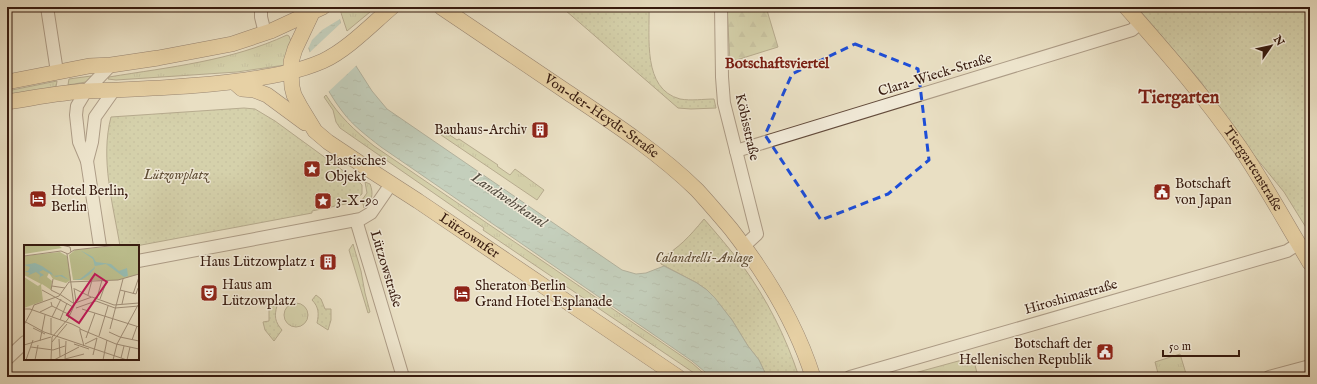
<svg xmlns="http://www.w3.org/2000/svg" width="1317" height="384" font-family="'IM FELL English',serif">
	<defs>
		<pattern id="grass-tufts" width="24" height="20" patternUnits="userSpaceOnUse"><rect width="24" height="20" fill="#bdc08f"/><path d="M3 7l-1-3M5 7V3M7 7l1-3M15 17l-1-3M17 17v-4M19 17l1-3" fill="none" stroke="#a3a47a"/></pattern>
		<pattern id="forest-firs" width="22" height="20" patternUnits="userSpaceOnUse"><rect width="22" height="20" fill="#bdc08f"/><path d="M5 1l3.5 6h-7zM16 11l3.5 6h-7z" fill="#a3a47a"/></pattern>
		<pattern id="park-dots" width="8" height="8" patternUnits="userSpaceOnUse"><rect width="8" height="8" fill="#bdc08f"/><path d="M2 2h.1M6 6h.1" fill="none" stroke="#a3a47a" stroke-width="1.8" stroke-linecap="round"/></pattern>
		<pattern id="water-ripples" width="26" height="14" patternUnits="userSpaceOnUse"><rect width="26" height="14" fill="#97bdb3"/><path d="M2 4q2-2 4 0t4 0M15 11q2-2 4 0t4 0" fill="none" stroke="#7c9990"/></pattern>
	</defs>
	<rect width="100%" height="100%" fill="#e9dfc3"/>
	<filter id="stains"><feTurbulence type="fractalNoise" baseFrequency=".005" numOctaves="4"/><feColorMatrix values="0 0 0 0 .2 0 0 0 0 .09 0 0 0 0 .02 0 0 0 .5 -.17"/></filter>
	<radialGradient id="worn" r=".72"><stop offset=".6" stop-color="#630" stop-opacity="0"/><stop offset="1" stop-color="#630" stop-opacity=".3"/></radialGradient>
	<g fill="url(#grass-tufts)" stroke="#7a6e4f">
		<polygon points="346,7 376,7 347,31 340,10"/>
		<path d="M 287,35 L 289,36 L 292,44 L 285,65 L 237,72 L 116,80 L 108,79 L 109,77 C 170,67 231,61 287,35 Z"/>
		<polygon points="91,76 91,79 86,82 68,85 69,79"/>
		<polygon points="57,81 56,87 7,95 7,91"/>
		<path d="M 326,95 C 338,115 355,131 374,146 L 692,363 L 708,377 L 699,377 L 697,375 L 483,230 L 484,228 L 340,128 L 336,122 L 333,110 L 324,97 Z"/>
		<polygon points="444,131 457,140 459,139 498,165 497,166 510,175 515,169 544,190 537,200 441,135"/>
		<path d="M 365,182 L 370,184 C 374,194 372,202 364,208 L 362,200 L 367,193 Z"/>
		<polygon points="353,244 361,271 365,293 370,312 368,313 349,250"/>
		<circle cx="296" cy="315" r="12"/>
		<polygon points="1180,354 1187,377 1159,377 1155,362"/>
		<polygon points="973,357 978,377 900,377"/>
	</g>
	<polygon fill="url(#forest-firs)" stroke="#7a6e4f" points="727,7 766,7 778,47 730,62"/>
	<g fill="url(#park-dots)" stroke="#7a6e4f">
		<path d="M 567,7 L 649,7 C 650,37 642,89 680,99 C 691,101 704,99 714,99 L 716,108 L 691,109 L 678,108 L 565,10 Z"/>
		<polygon points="1137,7 1310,7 1310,234 1284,192 1248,148 1201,82"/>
		<path d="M 244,108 L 255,109 L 275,121 L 360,183 L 362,185 L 362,194 L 350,203 L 312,211 L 312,213 L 136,246 L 120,246 C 113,204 100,159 111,117 Z"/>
		<path d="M 704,219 C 717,234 730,249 742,265 C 767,299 786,337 799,377 L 767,377 L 759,360 L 748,346 L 732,320 L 707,290 L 697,283 L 661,264 L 660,259 C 680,247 689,237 704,219 Z"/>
		<path d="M 316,295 L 321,299 L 325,309 L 331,309 L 331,320 L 328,330 L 317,323 C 319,314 319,307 312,300 Z"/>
		<path d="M 271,304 L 277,306 C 274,316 275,322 282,330 L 274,341 L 265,330 L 263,322 L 269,321 L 269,310 Z"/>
	</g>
	<path fill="url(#water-ripples)" stroke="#717c71" d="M 337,7 L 341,23 L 356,66 L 372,91 L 387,109 L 622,270 L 636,274 L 646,273 L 664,266 L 697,283 L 707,290 L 715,298 L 732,320 L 748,346 L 759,360 L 767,377 L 711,377 L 692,361 L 381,147 C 367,136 352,125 342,111 C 326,90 315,66 306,41 Z"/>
	<path fill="#e9dfc3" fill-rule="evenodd" d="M 294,7 L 339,7 L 343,23 L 358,64 L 327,93 L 308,53 ZM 340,19 L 341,23 L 309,53 L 308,49 L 312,40 L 322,30 Z"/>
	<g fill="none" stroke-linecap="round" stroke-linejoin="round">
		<g stroke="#644c3c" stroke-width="14">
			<g id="minor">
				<polyline points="47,7 57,72"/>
				<polyline points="261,7 261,17 265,33"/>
				<polyline points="721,7 722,77 724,103 757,234 744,246"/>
				<polyline points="736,151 1132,30 1140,23"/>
				<polyline points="87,161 92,142 95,117 114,90"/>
				<polyline points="356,220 403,377"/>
				<polyline points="100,246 87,161 79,142 76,115 77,106 86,91 111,65"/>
				<polyline points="138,261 361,219 371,213 391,184"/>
				<polyline points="7,359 25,342"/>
				<polyline points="850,377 1287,251 1298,244"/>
				<polyline points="1269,377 1310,366"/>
			</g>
		</g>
		<g stroke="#371b0f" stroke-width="16">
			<g id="major">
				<path id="s1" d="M 441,7 C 483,35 525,64 567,92 C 612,122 658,152 697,190 C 709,203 720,216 731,229 C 766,274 796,323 813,377"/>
				<path id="s2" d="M 1126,7 C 1166,52 1206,98 1241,149 C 1266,186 1287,225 1310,263"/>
				<path id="s3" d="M 312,13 L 295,49 L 291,62 L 291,72 L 292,87 L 294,95 L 301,108 L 315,131 L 328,142 L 373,172 L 418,201 L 678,377"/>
				<polyline points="7,82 89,66 111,65 158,58 232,44 271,31 323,7"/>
				<polyline points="234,82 242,89 254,90 267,95 305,123"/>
				<path d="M 7,102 C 34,98 61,92 88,91 C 141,89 194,87 246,80 C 272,76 298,72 323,61 C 347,50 371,25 392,7"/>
			</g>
		</g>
		<use href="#minor" stroke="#f1ead8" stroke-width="12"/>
		<use href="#major" stroke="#e4c082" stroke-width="15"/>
	</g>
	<path d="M0 0H1317V384H0ZM 855,44 L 918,69 L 929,160 L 888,194 L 821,220 L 765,135 L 792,74 Z" fill="#e9dfc3" fill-opacity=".55" fill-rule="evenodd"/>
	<path fill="none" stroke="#1d4ed8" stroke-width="3" stroke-dasharray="8 5" stroke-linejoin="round" d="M 855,44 L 918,69 L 929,160 L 888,194 L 821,220 L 765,135 L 792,74 Z"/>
	<defs>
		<g id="building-square" transform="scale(0.9)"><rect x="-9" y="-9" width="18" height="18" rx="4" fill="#8f2418" stroke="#f1ead8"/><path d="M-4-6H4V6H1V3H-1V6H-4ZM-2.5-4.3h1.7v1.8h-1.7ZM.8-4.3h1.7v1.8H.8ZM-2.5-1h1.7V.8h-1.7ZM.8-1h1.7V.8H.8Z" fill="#fff"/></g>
		<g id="sight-square" transform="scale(0.9)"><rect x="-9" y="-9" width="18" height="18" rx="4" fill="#8f2418" stroke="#f1ead8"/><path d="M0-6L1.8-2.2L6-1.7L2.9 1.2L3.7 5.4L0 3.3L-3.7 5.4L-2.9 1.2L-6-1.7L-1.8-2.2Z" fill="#fff"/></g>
		<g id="civic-square" transform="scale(0.9)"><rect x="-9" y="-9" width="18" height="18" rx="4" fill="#8f2418" stroke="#f1ead8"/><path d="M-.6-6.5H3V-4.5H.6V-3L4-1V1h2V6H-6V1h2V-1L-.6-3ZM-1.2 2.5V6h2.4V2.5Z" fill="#fff"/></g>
		<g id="hotel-square" transform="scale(0.9)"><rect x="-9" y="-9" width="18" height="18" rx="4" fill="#8f2418" stroke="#f1ead8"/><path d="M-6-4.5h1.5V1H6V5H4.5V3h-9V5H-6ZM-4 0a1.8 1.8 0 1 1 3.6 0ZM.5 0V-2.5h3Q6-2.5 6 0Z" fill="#fff"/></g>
		<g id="theatre-square" transform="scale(0.9)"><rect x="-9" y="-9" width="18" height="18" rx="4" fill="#8f2418" stroke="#f1ead8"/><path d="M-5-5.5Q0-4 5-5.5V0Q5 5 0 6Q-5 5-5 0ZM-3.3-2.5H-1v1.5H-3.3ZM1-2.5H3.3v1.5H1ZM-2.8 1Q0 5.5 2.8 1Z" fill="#fff"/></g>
	</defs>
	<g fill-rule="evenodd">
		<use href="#building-square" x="540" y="130"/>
		<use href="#sight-square" x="312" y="169"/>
		<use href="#civic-square" x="1162" y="192"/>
		<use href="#hotel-square" x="38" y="199"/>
		<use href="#sight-square" x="323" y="201"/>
		<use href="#building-square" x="328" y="262"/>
		<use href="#theatre-square" x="209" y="293"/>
		<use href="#hotel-square" x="462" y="294"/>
		<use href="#civic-square" x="1105" y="352"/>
	</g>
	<g text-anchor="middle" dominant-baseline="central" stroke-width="3" stroke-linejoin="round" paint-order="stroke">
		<g font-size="14" fill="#371b0f" stroke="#f1ead8">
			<text transform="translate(935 75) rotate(-17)">Clara-Wieck-Straße</text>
			<text stroke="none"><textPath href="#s1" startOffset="194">Von-der-Heydt-Straße</textPath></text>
			<text transform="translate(747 127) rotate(77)">Köbisstraße</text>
			<text stroke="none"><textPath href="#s2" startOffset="206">Tiergartenstraße</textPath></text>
			<text stroke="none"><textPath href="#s3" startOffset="315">Lützowufer</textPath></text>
			<text transform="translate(386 269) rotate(73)">Lützowstraße</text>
			<text transform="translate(1071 297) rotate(-16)">Hiroshimastraße</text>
		</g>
		<g font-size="14" fill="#371b0f" stroke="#f1ead8" text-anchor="start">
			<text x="527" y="130" text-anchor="end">Bauhaus-Archiv</text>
			<text x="325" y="161">Plastisches<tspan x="325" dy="16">Objekt</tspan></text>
			<text x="1175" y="184">Botschaft<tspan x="1175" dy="16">von Japan</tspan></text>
			<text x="51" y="191">Hotel Berlin,<tspan x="51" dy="16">Berlin</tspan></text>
			<text x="336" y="201">3-X-90</text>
			<text x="315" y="262" text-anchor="end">Haus Lützowplatz 1</text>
			<text x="222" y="285">Haus am<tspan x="222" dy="16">Lützowplatz</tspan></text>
			<text x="475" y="286">Sheraton Berlin<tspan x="475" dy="16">Grand Hotel Esplanade</tspan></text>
			<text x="1092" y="344" text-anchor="end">Botschaft der<tspan x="1092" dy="16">Hellenischen Republik</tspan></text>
		</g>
		<g font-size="14" font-style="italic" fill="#5f4d35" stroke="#f1ead8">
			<text x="176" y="175">Lützowplatz</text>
			<text x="704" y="258">Calandrelli-Anlage</text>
		</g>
		<g font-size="15" font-weight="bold" fill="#7a1f14" stroke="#f1ead8">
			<text x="777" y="63">Botschaftsviertel</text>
		</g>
		<g font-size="15" font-style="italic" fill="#544c40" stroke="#f1ead8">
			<text transform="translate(509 200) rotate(34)">Landwehrkanal</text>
		</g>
		<g font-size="18" font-weight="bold" fill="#7a1f14" stroke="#f1ead8">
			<text x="1179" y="98">Tiergarten</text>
		</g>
	</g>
	<g transform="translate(24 245)">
		<rect width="115" height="115" fill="#e9dfc3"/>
		<path d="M 0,0 L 34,0 L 38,3 L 0,9 ZM 101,0 L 115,0 L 115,29 L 94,35 L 49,35 L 45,10 L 51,5 ZM 36,7 L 43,11 L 47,35 L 42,38 L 29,34 L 25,28 L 23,32 L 28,36 L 27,45 L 18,39 L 17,40 L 19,56 L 0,63 L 0,32 L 14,41 L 17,39 L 0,30 L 0,11 Z" fill="#bdc08f"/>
		<path d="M 56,5 L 69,12 L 72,17 L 87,19 L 95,26 L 103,23 L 104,31 L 100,32 L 82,19 L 71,21 L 71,23 L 65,30 L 57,35 L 49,34 L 56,34 L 71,22 L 69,14 ZM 11,18 L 18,21 L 28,28 L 29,31 L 38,30 L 45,35 L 36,31 L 32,32 L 19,25 L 15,27 L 20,30 L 16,32 L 15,37 L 16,30 L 12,27 L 3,31 L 6,28 L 0,26 L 4,26 L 6,22 L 0,20 Z" fill="#97bdb3"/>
		<path fill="none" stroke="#a2917b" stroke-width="1" d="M 37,0 L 46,2 L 47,7M 0,11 L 37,6 L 44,9 L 50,5 L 94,0M 29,34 L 27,45 L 37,50M 28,41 L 41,43M 50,43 L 52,56M 51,44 L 67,52M 18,45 L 49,62M 96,45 L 112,49 L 114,43M 109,49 L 115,32M 37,50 L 49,58M 64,50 L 68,35M 73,53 L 78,35M 76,54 L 83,35M 27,57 L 28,61 L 46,70M 51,58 L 68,52 L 90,60 L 115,58M 98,59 L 101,46M 52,63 L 72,56 L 91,63 L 115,61M 0,64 L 6,64 L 48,79 L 56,83 L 56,86M 58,64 L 115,82M 8,65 L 10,60 L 35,51 L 45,37 L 94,35 L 115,29M 16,67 L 28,61M 28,72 L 37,54M 36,75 L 43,58M 0,76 L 20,87 L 103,115M 0,80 L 8,65M 9,83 L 21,89M 56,84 L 92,99 L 115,104M 86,84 L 99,34M 56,86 L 60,101M 85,87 L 96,92 L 115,96M 27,89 L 27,73M 75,91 L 84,61M 62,93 L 71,68M 35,94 L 36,112M 108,95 L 113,81M 16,96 L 21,70M 28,97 L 43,79M 50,99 L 65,104M 61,99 L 73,93 L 69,110M 0,100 L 27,92M 7,102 L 29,105 L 41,101M 97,113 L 100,101M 41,114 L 60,109M 2,115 L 9,95M 11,115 L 14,100M 27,115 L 28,92 L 44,74 L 50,61 L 43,9M 30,115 L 55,102M 41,115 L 42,96M 79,115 L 83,95M 89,115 L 93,99 L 114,60M 103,115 L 106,102"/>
		<path fill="#c2185b" fill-opacity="0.15" stroke="#c2185b" stroke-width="2" d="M 71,29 L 83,37 L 55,78 L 43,70 Z"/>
		<rect width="115" height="115" fill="none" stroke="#371b0f" stroke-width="2"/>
	</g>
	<rect width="1317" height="384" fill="none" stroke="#e9dfc3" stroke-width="24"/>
	<rect x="8" y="8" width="1301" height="368" fill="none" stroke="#371b0f" stroke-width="2"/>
	<rect x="12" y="12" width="1293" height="360" fill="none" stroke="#371b0f"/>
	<g transform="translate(1271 46) rotate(56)" stroke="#f1ead8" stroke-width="3" paint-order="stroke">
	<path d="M0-3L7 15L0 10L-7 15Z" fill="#371b0f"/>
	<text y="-6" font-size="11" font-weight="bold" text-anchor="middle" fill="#371b0f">N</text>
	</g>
	<path d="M1163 350v6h76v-6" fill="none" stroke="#371b0f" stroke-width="2"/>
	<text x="1169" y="350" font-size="12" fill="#371b0f" stroke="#f1ead8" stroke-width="3" paint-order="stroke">50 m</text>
	<rect width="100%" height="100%" filter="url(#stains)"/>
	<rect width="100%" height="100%" fill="url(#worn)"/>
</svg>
